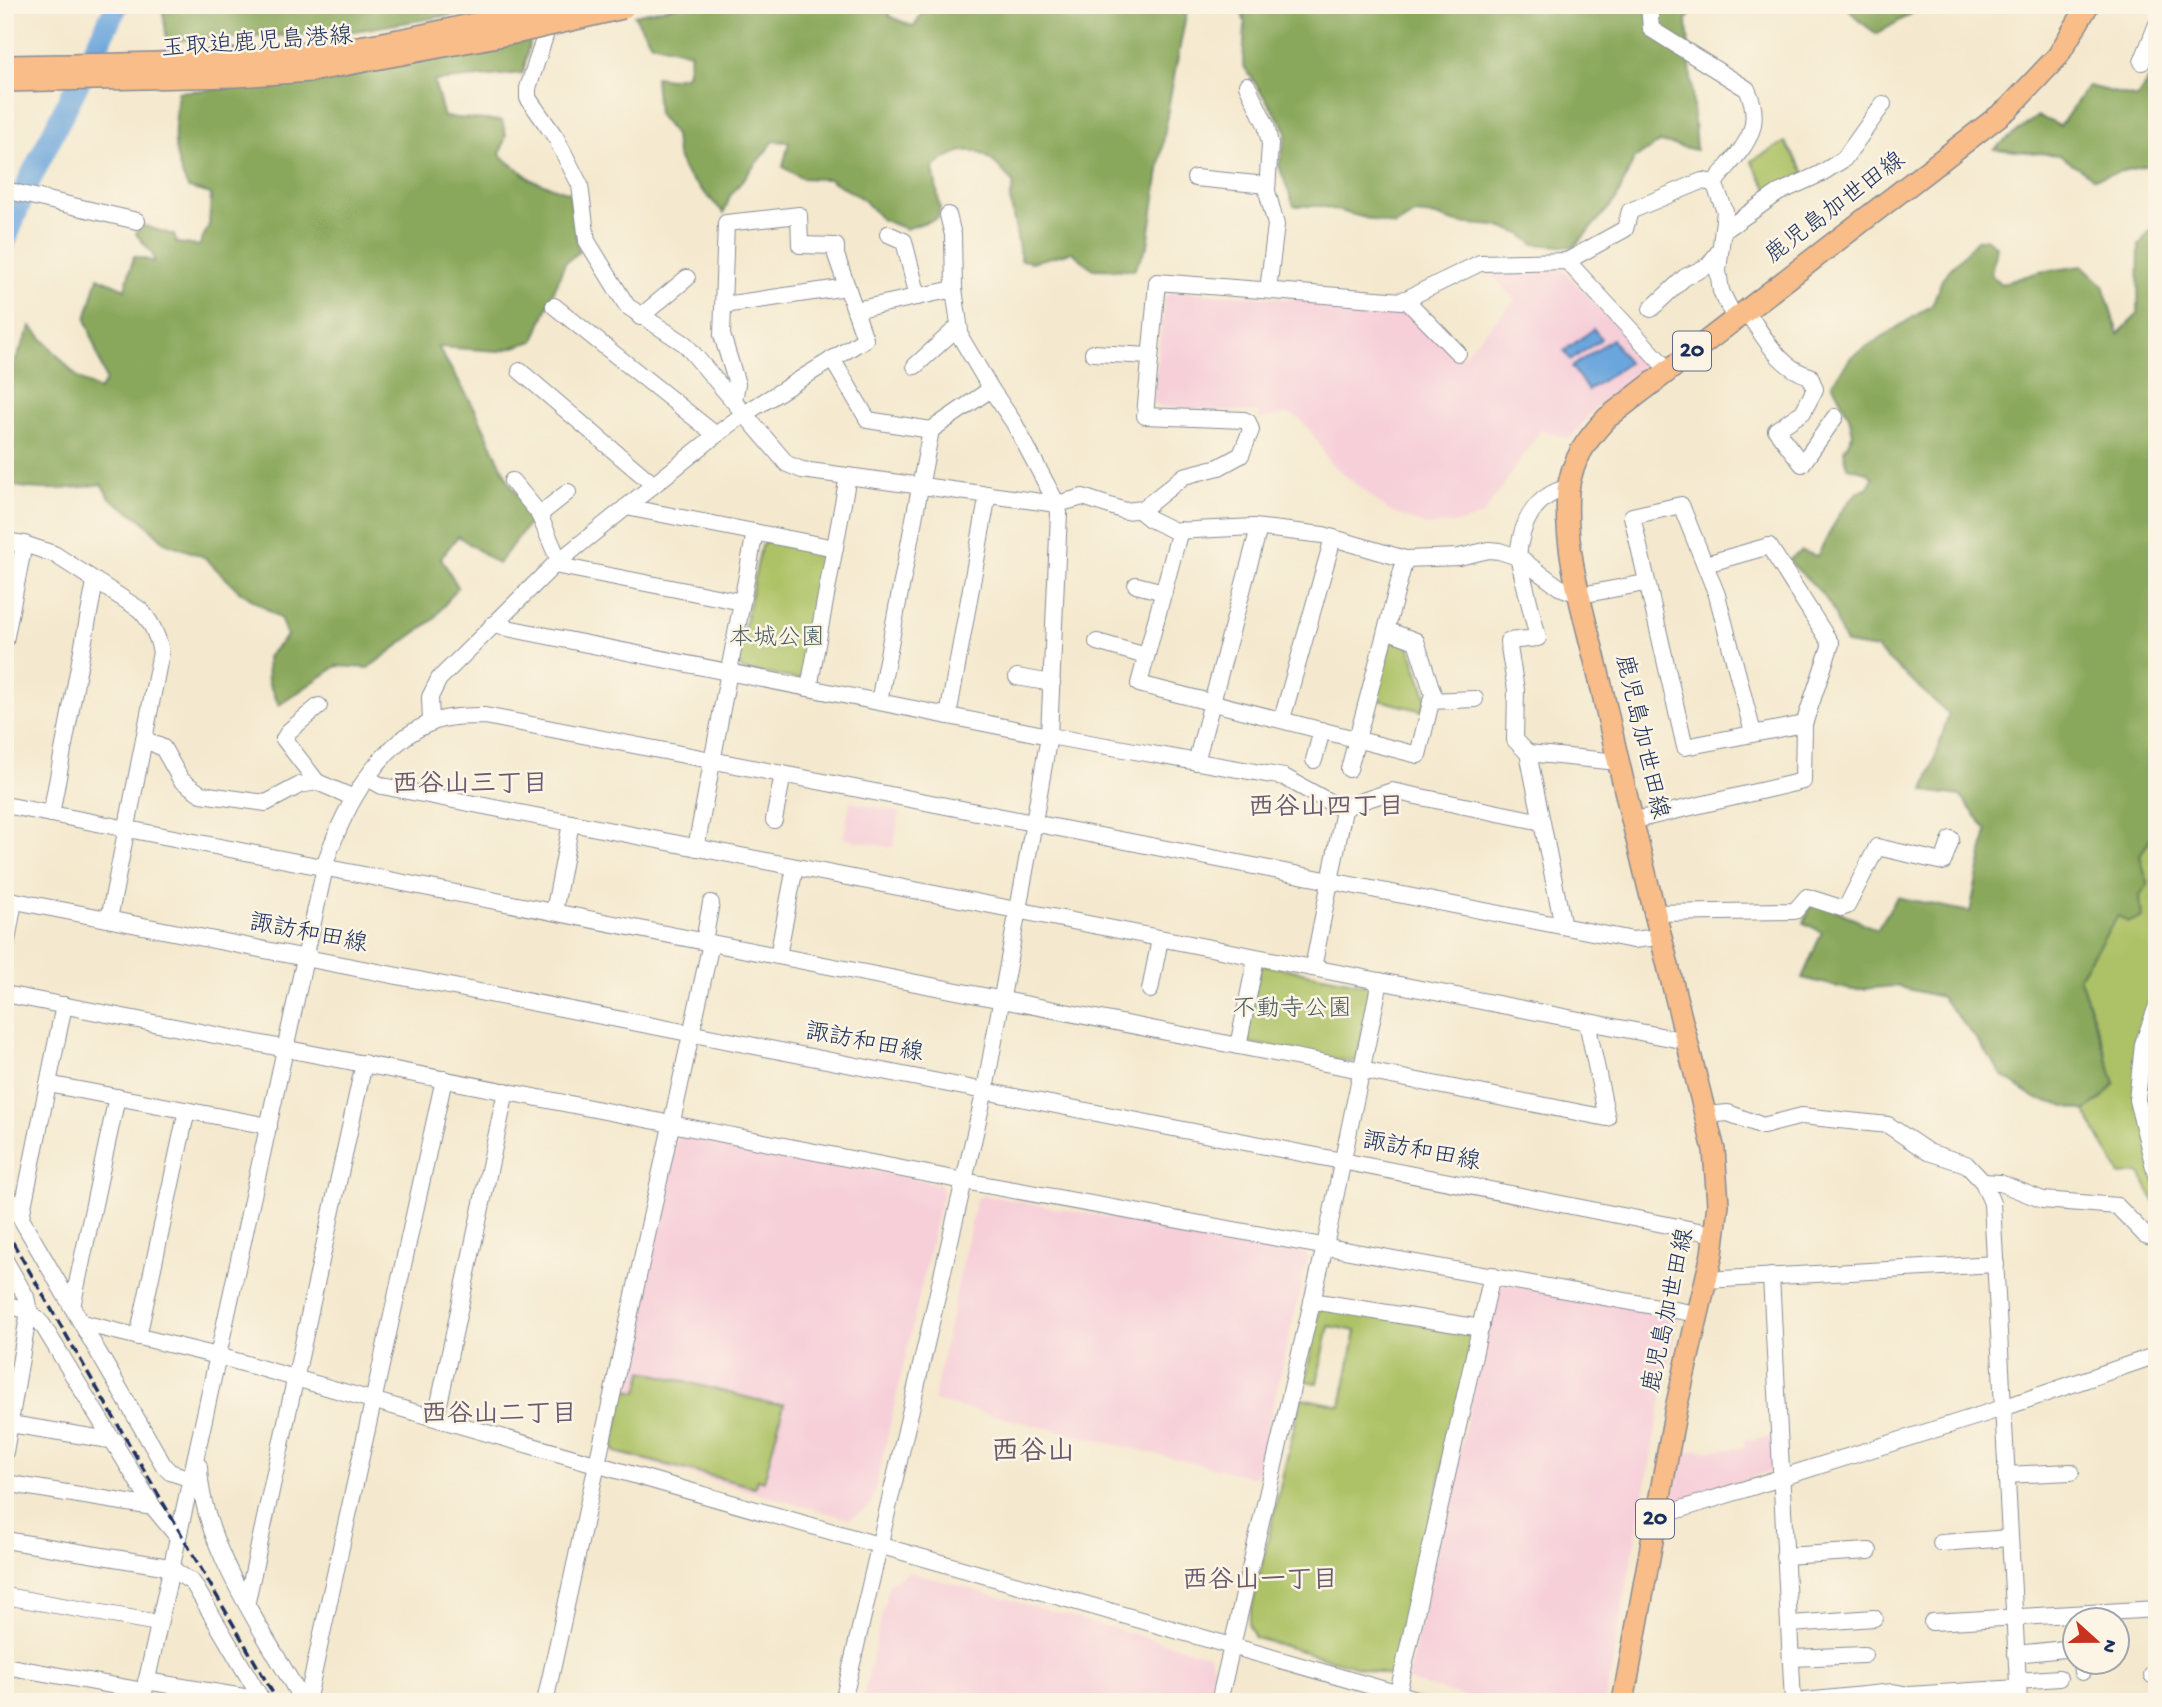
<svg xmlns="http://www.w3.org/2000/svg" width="2162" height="1707" font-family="'Gochi Hand','Klee One',sans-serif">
	<rect width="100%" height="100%" fill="#fcf5e5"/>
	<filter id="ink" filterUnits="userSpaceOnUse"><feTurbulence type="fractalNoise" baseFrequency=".0143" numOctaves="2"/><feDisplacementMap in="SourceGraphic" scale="14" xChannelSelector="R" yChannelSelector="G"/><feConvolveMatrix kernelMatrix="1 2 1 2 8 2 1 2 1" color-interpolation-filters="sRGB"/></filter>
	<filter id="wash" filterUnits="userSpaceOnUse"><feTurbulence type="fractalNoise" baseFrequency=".00686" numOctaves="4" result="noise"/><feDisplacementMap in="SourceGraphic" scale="28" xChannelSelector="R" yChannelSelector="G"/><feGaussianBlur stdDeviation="1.57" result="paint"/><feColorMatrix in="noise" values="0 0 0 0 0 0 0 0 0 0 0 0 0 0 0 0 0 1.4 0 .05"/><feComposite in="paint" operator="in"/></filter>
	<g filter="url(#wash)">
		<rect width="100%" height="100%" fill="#f4e9ce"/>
		<g fill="#f6cfd9">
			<polygon points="1484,268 1564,270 1651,364 1597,406 1570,439 1541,430 1483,515 1464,522 1428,526 1390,512 1330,463 1311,431 1300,419 1289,414 1259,420 1258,413 1160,407 1153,401 1164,298 1172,291 1407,307 1458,360 1515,300"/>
			<polygon points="850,802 900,812 893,848 843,838"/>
			<polygon points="683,1131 940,1184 943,1190 872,1505 849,1519 613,1453 609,1446 678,1135"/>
			<polygon points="983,1195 1304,1253 1308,1257 1256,1478 933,1401 976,1199"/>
			<polygon points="1505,1284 1674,1314 1677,1319 1605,1702 1484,1702 1410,1682 1408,1677 1497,1288"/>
			<polygon points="1778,1436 1779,1468 1673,1503 1683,1452 1744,1448 1744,1440"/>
			<polygon points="910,1572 1209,1655 1215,1670 1207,1702 862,1702 889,1583"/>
		</g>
		<g fill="#adc266" stroke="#647862" stroke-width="2">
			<polygon points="1785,142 1805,173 1770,193 1751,161"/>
			<polygon points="767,541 823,552 828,558 805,676 798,679 743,670 737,663 761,546"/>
			<polygon points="1390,640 1409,645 1426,696 1423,711 1375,699"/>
			<polygon points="2157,827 2157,1207 2140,1173 2120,1175 2085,1111 2102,1098 2106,1053 2079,976 2118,915 2147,885 2140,855"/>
			<polygon points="1266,965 1368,985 1371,991 1357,1060 1352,1062 1251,1043 1246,1037 1260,968"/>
			<polygon points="1326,1306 1470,1332 1473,1340 1394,1677 1255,1638 1248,1624 1301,1398 1341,1406 1356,1331 1329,1326 1317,1383 1305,1381 1319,1311"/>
			<polygon points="643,1371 773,1404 784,1404 764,1481 757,1479 755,1487 615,1452 613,1445 625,1390 638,1392"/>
		</g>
		<g fill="#8aa85b" stroke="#526c5c" stroke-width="2">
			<polygon points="162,5 513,5 342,33 167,41"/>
			<path d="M 682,5 L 888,5 L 889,16 L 914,27 L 926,5 L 1188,5 L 1169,103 L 1148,245 L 1134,270 L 1093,269 L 1072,252 L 1032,262 L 1021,260 L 1010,199 L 1014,184 C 987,151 969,137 933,168 L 940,208 L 938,218 L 906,229 L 881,219 L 864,200 L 829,179 L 801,178 L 783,167 L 789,142 L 774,141 L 730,196 L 724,213 L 686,174 L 677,155 L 675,135 L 658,114 L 655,77 L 670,79 L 687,75 L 691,53 L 651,43 L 634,15 Z"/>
			<polygon points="1240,5 1696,5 1687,20 1696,150 1660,142 1634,159 1616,200 1574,247 1534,244 1519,233 1496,226 1457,223 1436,216 1414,214 1395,226 1321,206 1294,206 1279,166 1287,131 1243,65 1245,24"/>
			<polygon points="1846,5 1926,5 1877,34 1858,20"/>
			<path d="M 530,39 L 523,73 L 434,81 L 444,117 L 502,121 L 506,135 L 500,155 L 532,180 L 570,193 L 579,252 L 565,263 L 534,341 L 500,351 L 438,347 L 475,409 L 509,482 L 534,517 L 498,564 L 458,536 L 441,558 L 458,587 L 433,620 L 368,668 L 337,666 L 279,705 L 268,682 L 267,657 L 287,636 L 280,618 L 239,591 L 204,557 L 164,542 L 142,520 L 110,498 L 101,484 C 69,490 37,492 5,484 L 5,383 L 31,326 L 78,378 L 99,390 L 106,381 L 86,319 L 98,277 L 125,289 L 134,256 L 155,262 L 152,253 L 136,234 L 141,225 L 174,235 L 177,243 L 199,246 L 209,225 L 211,194 L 188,188 C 170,152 174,131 178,92 L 338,80 L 390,66 Z"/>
			<polygon points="2157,74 2157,163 2094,178 2059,155 1994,149 2038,116 2060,126 2088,86 2137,98 2152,75"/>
			<path d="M 2157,221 L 2157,827 L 2140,855 L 2148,885 L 2140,895 L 2142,918 L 2128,922 L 2118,916 L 2079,976 L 2115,1083 L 2102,1098 L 2085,1111 L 2037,1099 L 2003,1076 L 1971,1032 L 1941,997 L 1895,986 L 1851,990 L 1802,978 L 1822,932 L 1804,923 L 1813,899 L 1877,930 L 1897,897 L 1970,912 L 1987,830 L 1960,796 L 1924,791 L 1949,714 L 1876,649 L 1847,644 C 1838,633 1839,625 1834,613 C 1825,592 1803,576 1788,560 L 1802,551 L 1817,556 C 1830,535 1844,495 1868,487 L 1873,478 L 1867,472 L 1847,467 L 1844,450 L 1853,434 L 1849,416 L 1832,383 L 1852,356 L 1932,305 L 1943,277 L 1977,240 L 1986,238 L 1996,246 L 1991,275 L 2001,284 L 2039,272 L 2083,266 L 2103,285 L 2118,334 L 2138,314 L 2139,245 Z"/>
		</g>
		<g fill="#6ba6dc" stroke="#436a9d" stroke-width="2">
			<polygon points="1594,329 1601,339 1571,360 1564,351"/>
			<polygon points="1612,339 1628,363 1588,390 1572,367"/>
		</g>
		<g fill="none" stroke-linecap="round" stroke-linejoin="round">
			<polyline stroke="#6ba6dc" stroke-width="23" points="5,241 26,187 117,5"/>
		</g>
	</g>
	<g filter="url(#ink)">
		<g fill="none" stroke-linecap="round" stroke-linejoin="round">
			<g stroke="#888c96" stroke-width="18">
				<g id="minor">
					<path d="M 1649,5 L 1651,29 L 1747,89 C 1767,131 1739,151 1714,183 L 1725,211 L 1718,271 L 1721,291 L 1735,319"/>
					<polyline points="544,18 545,36 528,88 528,98 556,138 580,185 587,241 627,306 685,344 787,464 802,470 1057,504 1059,513 1049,736 1034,822 985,1090 843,1702"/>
					<polyline points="2142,62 2157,24"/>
					<polyline points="1247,85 1266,125 1270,144 1267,191 1276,225 1268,290"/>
					<polyline points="1195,178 1267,185"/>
					<polyline points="5,190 137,221"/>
					<polyline points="948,215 953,235 954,289"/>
					<polyline points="1725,230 1778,193 1820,174 1844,159 1883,104"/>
					<polyline points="888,234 904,241 918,297"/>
					<polyline points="1567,261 1625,229 1630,211 1702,181 1714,183"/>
					<polyline points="1405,299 1458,353"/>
					<polyline points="724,305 847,287"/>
					<polyline points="554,306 716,435"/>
					<polyline points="1651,309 1685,277 1708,266 1720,250"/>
					<polyline points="855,310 954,289 961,338 991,389"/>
					<path d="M 1746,311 C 1764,336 1779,368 1810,376 L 1815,389 L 1803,412 L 1776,430 L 1802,464 L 1835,417"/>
					<polyline points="640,317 687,278"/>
					<polyline points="1093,353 1150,356"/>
					<polyline points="832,359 868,420 931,430 991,389 1014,423 1057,504 1083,497 1125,511 1143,509 1184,476 1219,467 1241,455 1251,430 1248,422 1244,420 1145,416 1157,282 1402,301 1480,263 1567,261 1668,370"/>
					<polyline points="915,366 959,326"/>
					<polyline points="520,371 654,485"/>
					<polyline points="512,481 538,512 559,561"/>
					<polyline points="626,507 835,548"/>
					<polyline points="1139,510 1150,519 1175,531 1254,527 1323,535 1405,559 1459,557 1489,550 1499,551 1518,557 1559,587 1581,595 1645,583"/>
					<polyline points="539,515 568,492"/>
					<polyline points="1180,530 1139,684 1418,755 1433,694 1416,641 1386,630"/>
					<polyline points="5,541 24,544"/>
					<polyline points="554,565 742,602"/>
					<polyline points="1136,585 1164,592"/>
					<polyline points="492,625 1049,736 1284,777 1344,810"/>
					<path d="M 5,641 L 24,544 L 54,554 L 139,609 C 150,619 158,636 161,652 L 109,919"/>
					<polyline points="1097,642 1146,656"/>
					<polyline points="1017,677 1052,683"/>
					<polyline points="809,688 848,476"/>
					<polyline points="1431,701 1475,699"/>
					<polyline points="879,702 931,430"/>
					<polyline points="948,716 988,494"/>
					<polyline points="1282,719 1333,538"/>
					<polyline points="431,723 430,697 439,679 554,565 716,435 744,414 865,339 836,255 836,246 800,245 799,215 726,223 722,335 737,384 734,400"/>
					<polyline points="1753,733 1717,595 1681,505 1632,516 1685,747 1804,724"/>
					<polyline points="144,739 163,748 181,780 201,794 266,803 300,785 317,782 352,797"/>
					<path d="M 1528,753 L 1515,740 L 1516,690 L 1508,641 L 1538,638 L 1518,557 C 1521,522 1534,496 1569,487"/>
					<polyline points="1314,760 1322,730"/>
					<polyline points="1196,762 1259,528"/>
					<polyline points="1349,769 1405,559"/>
					<polyline points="367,778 382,786 1686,1041"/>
					<polyline points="317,782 284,739 289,731 319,706"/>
					<polyline points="5,805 1607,1118 1587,1022"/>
					<polyline points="51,814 95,582"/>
					<polyline points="774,820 783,774"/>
					<polyline points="1631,821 1803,781 1804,724 1831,644 1769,546 1706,564"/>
					<polyline points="696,848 755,532"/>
					<polyline points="5,899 1714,1234"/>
					<polyline points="554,912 571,823"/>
					<polyline points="1652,913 1795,911 1807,897 1841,908 1847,906 1877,847 1943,862 1951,839"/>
					<polyline points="1563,926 1528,753 1618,762"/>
					<polyline points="704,941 711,903"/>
					<polyline points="5,952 14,901"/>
					<polyline points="778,956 795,867"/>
					<polyline points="1313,968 1344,810 1350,805 1392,791 1542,822"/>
					<polyline points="1150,990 1160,939"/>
					<polyline points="5,994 964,1181 1697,1314"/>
					<polyline points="2157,1006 2143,1044 2137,1100 2157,1179"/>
					<polyline points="1238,1046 1256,958"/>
					<polyline points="48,1084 269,1126"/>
					<polyline points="1705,1115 1728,1113 1763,1126 1802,1116 1888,1125 1928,1152 1966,1164 1983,1182 1992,1203 2019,1702"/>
					<polyline points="1983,1182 2000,1183 2043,1200 2117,1206 2145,1235 2157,1239"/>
					<polyline points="5,1191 164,1466 170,1472 191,1479"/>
					<polyline points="21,1217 64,1005"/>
					<polyline points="5,1260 26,1297 29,1311 5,1452"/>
					<polyline points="1771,1276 1793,1702"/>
					<polyline points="1705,1280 1996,1264"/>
					<polyline points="1312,1301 1481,1328"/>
					<polyline points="5,1304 29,1311 42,1324 153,1507 177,1536"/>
					<polyline points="72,1307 117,1097"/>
					<polyline points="82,1323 218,1356 1427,1702"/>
					<polyline points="138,1337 187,1110"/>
					<polyline points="436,1418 506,1091"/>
					<polyline points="10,1424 116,1441"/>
					<path d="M 199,1466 C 201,1545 265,1633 303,1702"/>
					<polyline points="2006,1475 2071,1472"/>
					<polyline points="5,1483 153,1507"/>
					<polyline points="1656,1517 2003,1408 2157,1355"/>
					<polyline points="5,1540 169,1567 193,1583 263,1702"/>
					<polyline points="1941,1543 2010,1538"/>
					<polyline points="1784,1556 1869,1551"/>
					<polyline points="5,1596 158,1623"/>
					<polyline points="247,1601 364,1063"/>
					<polyline points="1932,1622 2157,1609"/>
					<polyline points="1791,1624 1874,1618"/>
					<polyline points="2016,1654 2074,1648"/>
					<polyline points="1792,1658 1864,1655"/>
					<polyline points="2081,1662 2082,1672"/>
					<polyline points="5,1666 144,1691"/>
					<polyline points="2152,1675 2157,1674"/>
					<polyline points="146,1681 262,1700"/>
					<polyline points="2018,1681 2059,1678"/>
					<polyline points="1398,1693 1492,1275"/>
					<path d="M 142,1702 L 327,858 C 345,807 380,739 436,721 C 452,716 469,716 485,716 L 1633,940 L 1658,937"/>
					<polyline points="307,1702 444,1079"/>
					<polyline points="545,1702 711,943"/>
					<polyline points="1219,1702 1325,1246 1380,981"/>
					<polyline points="1795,1702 1893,1692 1909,1695 2018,1688"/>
				</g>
			</g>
			<g stroke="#888c96" stroke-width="24">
				<g id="major">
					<path d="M 5,66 C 115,64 227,64 336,50 C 396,43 455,28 514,15"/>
					<polyline points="5,81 236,76 311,71 519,32"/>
					<path d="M 1623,1702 L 1676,1408 L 1712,1254 L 1718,1204 L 1714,1150 C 1676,995 1635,841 1601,685 C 1587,623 1563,555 1568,491 C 1571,461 1587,439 1607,418 L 2009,108 L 2058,56 L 2088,5"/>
				</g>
			</g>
			<use href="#minor" stroke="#fff" stroke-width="16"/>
			<use href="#major" stroke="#f8bd88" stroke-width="21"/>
			<polyline stroke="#1b2f5e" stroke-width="3.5" stroke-dasharray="10 5" stroke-linecap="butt" points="5,1229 278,1702"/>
			<g stroke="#888c96" stroke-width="24" stroke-linecap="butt">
				<g id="major-bridge">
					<polyline points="514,15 560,5"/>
					<polyline points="519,32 623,8"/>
				</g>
			</g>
			<use href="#major-bridge" stroke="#f8bd88" stroke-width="21"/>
		</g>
	</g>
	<g text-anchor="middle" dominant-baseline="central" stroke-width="5" stroke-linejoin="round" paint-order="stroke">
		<g fill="#fcf5e5" stroke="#5e6a86" stroke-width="2">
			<rect x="1673" y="331.5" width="38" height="39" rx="5"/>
			<rect x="1636" y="1499.5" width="38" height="39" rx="5"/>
		</g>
		<g font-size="23" font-weight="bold" fill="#1b2f5e">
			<text x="1692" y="351">20</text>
			<text x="1655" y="1519">20</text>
		</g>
		<g font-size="24" fill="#1b2f5e" stroke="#fcf5e5">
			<text transform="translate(257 44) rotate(-4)">玉取迫鹿児島港線</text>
			<text transform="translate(1836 209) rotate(-37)">鹿児島加世田線</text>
			<text transform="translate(1640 737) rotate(77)">鹿児島加世田線</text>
			<text transform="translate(308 935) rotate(11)">諏訪和田線</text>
			<text transform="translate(864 1044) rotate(11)">諏訪和田線</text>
			<text transform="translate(1421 1153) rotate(11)">諏訪和田線</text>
			<text transform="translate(1670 1311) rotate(-78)">鹿児島加世田線</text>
		</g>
		<g font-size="24" fill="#475b60" stroke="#fcf5e5">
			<text x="777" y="639">本城公園</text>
			<text x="1292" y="1010">不動寺公園</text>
		</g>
		<g font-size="26" font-weight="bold" fill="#695a6e" stroke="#fcf5e5">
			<text x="470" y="786">西谷山三丁目</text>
			<text x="1326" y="809">西谷山四丁目</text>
			<text x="499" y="1416">西谷山二丁目</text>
			<text x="1260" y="1582">西谷山一丁目</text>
		</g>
		<g font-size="28" font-weight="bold" fill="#695a6e" stroke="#fcf5e5">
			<text x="1033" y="1453">西谷山</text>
		</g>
	</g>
	<rect width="2162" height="1707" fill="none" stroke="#fcf5e5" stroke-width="28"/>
	<g transform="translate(2096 1641) rotate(111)"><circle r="33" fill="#fcf5e5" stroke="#a2a6af" stroke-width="2"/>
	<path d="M0-5L12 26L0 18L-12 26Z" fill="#c8321e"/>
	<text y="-10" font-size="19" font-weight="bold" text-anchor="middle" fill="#1b2f5e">N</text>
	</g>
</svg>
